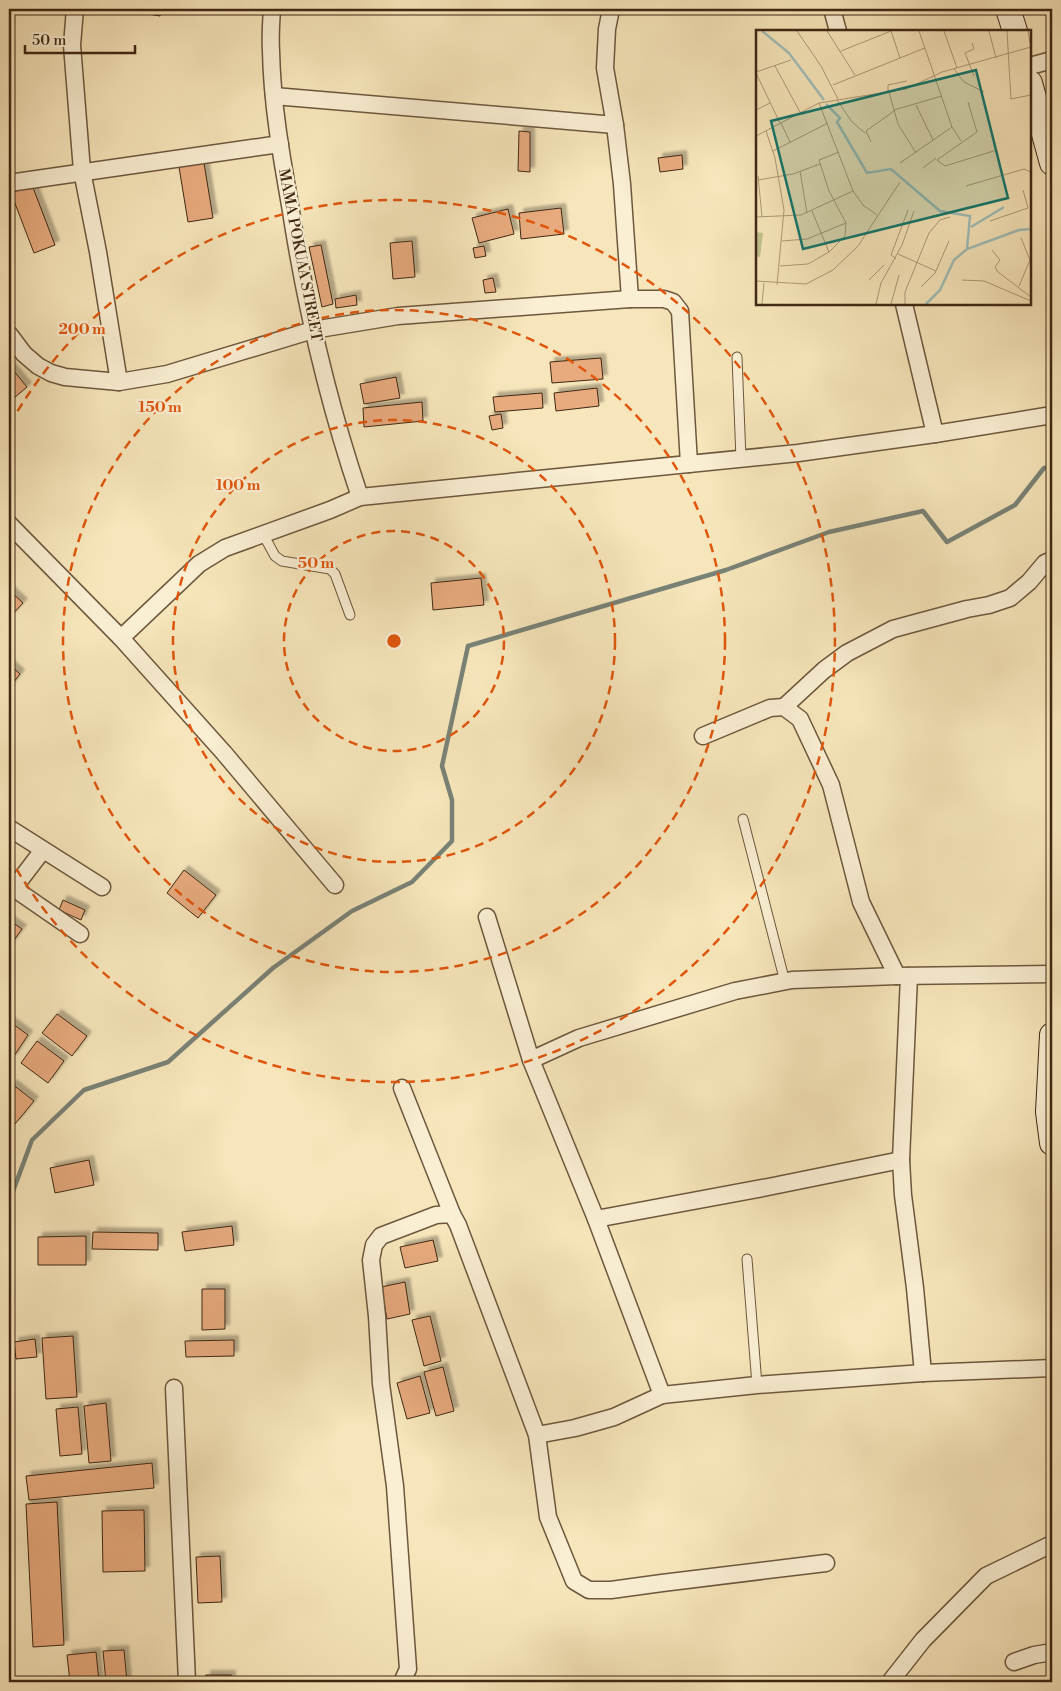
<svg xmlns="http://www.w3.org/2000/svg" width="1061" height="1691" font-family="'Libre Bodoni',serif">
	<defs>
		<filter id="shadow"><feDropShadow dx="4.5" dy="-4.5" stdDeviation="1" flood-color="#0004"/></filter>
	</defs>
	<rect width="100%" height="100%" fill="#f7e6bb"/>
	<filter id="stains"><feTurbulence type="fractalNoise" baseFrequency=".004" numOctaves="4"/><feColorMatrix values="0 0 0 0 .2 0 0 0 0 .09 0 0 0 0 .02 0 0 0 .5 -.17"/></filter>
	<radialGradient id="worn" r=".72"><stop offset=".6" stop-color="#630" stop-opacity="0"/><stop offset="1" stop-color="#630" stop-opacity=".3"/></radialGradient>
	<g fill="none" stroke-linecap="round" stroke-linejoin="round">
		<polyline stroke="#798277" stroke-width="4.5" points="9,1202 32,1140 84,1090 168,1062 273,968 352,911 412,882 452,841 452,800 442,766 468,646 726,570 829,532 923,511 947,542 1015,505 1044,468 1052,467"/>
	</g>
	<g fill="#e8ab7e" stroke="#3f2713" filter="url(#shadow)">
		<polygon points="130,9 162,9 160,16 130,11"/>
		<polygon points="519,131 530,132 530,172 518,171"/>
		<polygon points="682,155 683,169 660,172 658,158"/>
		<polygon points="204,163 213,218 188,222 179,167"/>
		<polygon points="32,185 55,245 34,253 11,193"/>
		<polygon points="561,208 564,234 521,239 519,213"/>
		<polygon points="508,209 514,234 479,243 472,218"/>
		<polygon points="412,241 415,277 393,279 390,243"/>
		<polygon points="321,245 333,304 322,307 309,247"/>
		<polygon points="484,246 486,256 475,258 473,248"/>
		<polygon points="493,278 496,292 485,293 483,280"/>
		<polygon points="356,295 357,305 336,308 335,299"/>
		<polygon points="601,358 603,379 552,383 550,362"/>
		<polygon points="9,365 27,387 9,402"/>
		<polygon points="396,377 400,398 364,404 360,384"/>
		<polygon points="597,388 599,406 556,411 554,393"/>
		<polygon points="542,393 543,408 495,412 493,397"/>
		<polygon points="422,402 423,421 364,427 363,408"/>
		<polygon points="501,414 503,428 492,430 489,416"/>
		<polygon points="481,578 484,605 433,610 431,583"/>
		<polygon points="9,590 23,603 9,618"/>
		<polygon points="9,664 20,674 9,688"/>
		<polygon points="184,870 216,895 198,918 167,893"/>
		<polygon points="63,900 85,910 81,920 59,910"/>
		<polygon points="9,920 22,929 9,947"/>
		<polygon points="57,1014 87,1036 72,1056 42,1033"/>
		<polygon points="9,1021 28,1035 12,1059 9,1057"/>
		<polygon points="37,1041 64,1061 48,1083 21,1063"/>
		<polygon points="12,1084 34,1101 15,1124 9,1119 9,1088"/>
		<polygon points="89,1160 94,1185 55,1193 50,1168"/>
		<polygon points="232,1226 234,1245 185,1251 182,1232"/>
		<polygon points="93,1232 158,1233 158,1250 92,1249"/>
		<polygon points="86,1236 86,1265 38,1265 38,1237"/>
		<polygon points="433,1240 438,1261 405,1268 400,1247"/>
		<polygon points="405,1282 410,1314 387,1319 381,1287"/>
		<polygon points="202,1289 225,1289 225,1329 202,1330"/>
		<polygon points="430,1316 441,1361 424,1366 412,1320"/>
		<polygon points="73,1336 77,1397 46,1399 42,1338"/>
		<polygon points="35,1339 37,1357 16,1359 14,1342"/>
		<polygon points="234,1340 234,1356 186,1357 185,1341"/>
		<polygon points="443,1367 454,1411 436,1416 424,1372"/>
		<polygon points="420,1376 430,1413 407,1419 397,1383"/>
		<polygon points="106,1403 111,1461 89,1463 84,1406"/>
		<polygon points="78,1407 82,1454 60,1456 56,1409"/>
		<polygon points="152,1463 154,1488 29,1500 26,1476"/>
		<polygon points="57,1502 64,1645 33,1647 26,1504"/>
		<polygon points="144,1510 145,1571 103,1572 102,1511"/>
		<polygon points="220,1556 222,1602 198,1603 196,1557"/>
		<polygon points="124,1650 127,1682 106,1682 103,1651"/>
		<polygon points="96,1652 99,1682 70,1682 67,1655"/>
		<rect x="206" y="1675" width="25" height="7"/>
	</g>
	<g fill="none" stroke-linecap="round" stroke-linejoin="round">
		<g stroke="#6d573d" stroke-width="11">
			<g id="lane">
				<polyline points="737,357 741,459"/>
				<polyline points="263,534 275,556 282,561 330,569 335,574 350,615"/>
				<polyline points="743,819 785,982"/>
				<polyline points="747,1259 757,1385"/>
			</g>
		</g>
		<g stroke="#6d573d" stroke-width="19">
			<g id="street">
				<polyline points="75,9 72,45 82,171 98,252 119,382"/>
				<path d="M 272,9 C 271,23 270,37 271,51 C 272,103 281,154 290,205 C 305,304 328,402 360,497"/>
				<polyline points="611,9 607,29 605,68 615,125 622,184 630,299"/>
				<polyline points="832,9 838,31"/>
				<polyline points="1030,66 1052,60"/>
				<polyline points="274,96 615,125"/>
				<polyline points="9,183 280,144"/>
				<polyline points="904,304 935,434"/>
				<polyline points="9,334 24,354 38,366 51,373 65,377 119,382 167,374 313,330 398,316 630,299 664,299 673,302 680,311 689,464"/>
				<polyline points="9,524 121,638 224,753 335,885"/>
				<polyline points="121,638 199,564 225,548 330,510 360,497 798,453 935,434 1052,415"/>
				<polyline points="784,707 824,670 847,653 893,629 967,609 989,605 1010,598 1029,582 1045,563 1052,560"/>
				<polyline points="703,736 770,708 784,707 800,719 831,785 861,902 897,976"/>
				<polyline points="9,828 102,887"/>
				<polyline points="9,885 80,934"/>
				<polyline points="14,888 43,850"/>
				<polyline points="487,917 531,1060 596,1219 662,1395"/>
				<polyline points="909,976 901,1160 903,1195 915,1288 923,1373"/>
				<polyline points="531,1060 579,1038 735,991 792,980 897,976 1052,974"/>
				<polyline points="402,1088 452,1214"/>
				<polyline points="596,1219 768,1187 901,1160"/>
				<polyline points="174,1388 187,1682"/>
				<polyline points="537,1435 575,1428 614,1417 662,1395 757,1385 923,1373 1052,1368"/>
				<polyline points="1014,1662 1034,1655 1052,1652"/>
				<polyline points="402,1682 408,1669 395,1486 381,1384 377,1316 371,1260 374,1245 381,1236 436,1215 452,1214 458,1225 537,1435 548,1517 574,1581 589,1590 611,1590 662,1583 826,1563"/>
				<polyline points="890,1682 923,1640 986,1576 1052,1544"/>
			</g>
		</g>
		<g stroke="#3f2713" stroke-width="26">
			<g id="secondary">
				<polyline points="1008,9 1015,31"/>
				<polyline points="1030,83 1052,163"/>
				<polyline points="1052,1035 1048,1112 1052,1143"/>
			</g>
		</g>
		<use href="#lane" stroke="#faefd3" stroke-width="9"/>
		<use href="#street" stroke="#faefd3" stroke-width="16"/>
		<use href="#secondary" stroke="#faefd3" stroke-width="24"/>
	</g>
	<g fill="none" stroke="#e0560c" stroke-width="2.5" stroke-dasharray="9 6">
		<circle cx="394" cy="641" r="110"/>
		<circle cx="394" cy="641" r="221"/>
		<circle cx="394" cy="641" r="331"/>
		<path d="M10 424A441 441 0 1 1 10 858"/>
	</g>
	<g text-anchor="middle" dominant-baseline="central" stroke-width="4.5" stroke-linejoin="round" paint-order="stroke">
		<g font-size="15" fill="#3f2713" stroke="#faefd3">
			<text transform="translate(300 255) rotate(79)">MAMA POKUAA STREET</text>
		</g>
	</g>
	<g transform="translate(756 30)">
		<rect width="275" height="275" fill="#f7e6bb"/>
		<path d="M 0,202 L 7,203 L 4,227 L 0,226 Z" fill="#c1c48d"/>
		<path fill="none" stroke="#9fbeb9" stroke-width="2.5" d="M 6,1 L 33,23 L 68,70M 70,74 L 84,88 L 81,92 L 111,143 L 135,139 L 184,181 L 214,186 L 211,219M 215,197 L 248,177M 170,274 L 184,260 L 198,230 L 211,219 L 263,200 L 275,199"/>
		<path fill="none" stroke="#ad9a78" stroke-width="1" d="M 41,1 L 65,36 L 82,69M 71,1 L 99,45M 135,1 L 144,28M 163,1 L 196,97 L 205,111M 188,1 L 201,38M 233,1 L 240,28M 251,1 L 255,69 L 275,65M 272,1 L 275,18M 216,13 L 218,19 L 209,23 L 218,46M 85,21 L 135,1M 19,36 L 44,82M 198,39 L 208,52 L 228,62M 0,42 L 35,30M 0,43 L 24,93M 77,55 L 169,18M 132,62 L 132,55 L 151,51M 133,62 L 142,94 L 160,123M 81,70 L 96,92 L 109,103M 212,72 L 221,102 L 181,130 L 189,136 L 241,120M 63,73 L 97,161 L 107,175 L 121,185M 160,75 L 177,110M 0,80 L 14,73M 138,80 L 186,66M 25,93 L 34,112M 10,101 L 19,128 L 28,180 L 21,255M 0,106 L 63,73 L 150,59 L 186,42 L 275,17M 115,112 L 110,101 L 138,81M 17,121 L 72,93M 144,133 L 196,97M 167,138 L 180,128M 44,141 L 51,183M 2,146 L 6,187M 2,150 L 37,144 L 64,134M 210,156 L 268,139 L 275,142M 56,181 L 73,222M 0,187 L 45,185 L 97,161M 234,191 L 272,178 L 267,160M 26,211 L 51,209 L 90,193M 236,220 L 244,230 L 239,237 L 242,242 L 275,267M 142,224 L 180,241M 140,229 L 135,225 L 152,180M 24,236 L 52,234 L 73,222 L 89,206 L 90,193 L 73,161 L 63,130 L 83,122M 113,250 L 128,235M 206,250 L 228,251 L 275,271M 0,251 L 50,254 L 77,240 L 102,216 L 144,152M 263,256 L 274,230 L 265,208M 165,257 L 179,243 L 193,211M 6,274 L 8,253M 120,274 L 125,253 L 146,215 L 158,181M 135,274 L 143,245M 149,274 L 149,262 L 173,203 L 184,190 L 194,187"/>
		<path fill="#0f766e" fill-opacity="0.15" stroke="#0f766e" stroke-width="2.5" d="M 220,40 L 252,168 L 47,219 L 15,91 Z"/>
		<rect width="275" height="275" fill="none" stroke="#3f2713" stroke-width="2.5"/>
	</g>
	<circle cx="394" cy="641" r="8" fill="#e0560c" stroke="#faefd3" stroke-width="2.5"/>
	<g font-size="15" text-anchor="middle" font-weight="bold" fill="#e0560c" stroke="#faefd3" stroke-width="4.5" stroke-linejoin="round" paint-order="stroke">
		<text x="82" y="334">200 m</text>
		<text x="160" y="412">150 m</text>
		<text x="238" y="490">100 m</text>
		<text x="316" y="568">50 m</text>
	</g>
	<rect width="1061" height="1691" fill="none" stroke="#f7e6bb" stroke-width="30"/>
	<rect x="10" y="10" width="1041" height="1671" fill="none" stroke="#3f2713" stroke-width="2.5"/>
	<rect x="15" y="15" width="1031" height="1661" fill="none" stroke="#3f2713"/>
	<path d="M25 45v8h110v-8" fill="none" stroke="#3f2713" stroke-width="2.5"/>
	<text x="32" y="45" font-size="15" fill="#3f2713" stroke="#faefd3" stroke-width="4" paint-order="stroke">50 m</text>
	<rect width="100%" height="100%" filter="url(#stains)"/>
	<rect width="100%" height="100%" fill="url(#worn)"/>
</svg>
